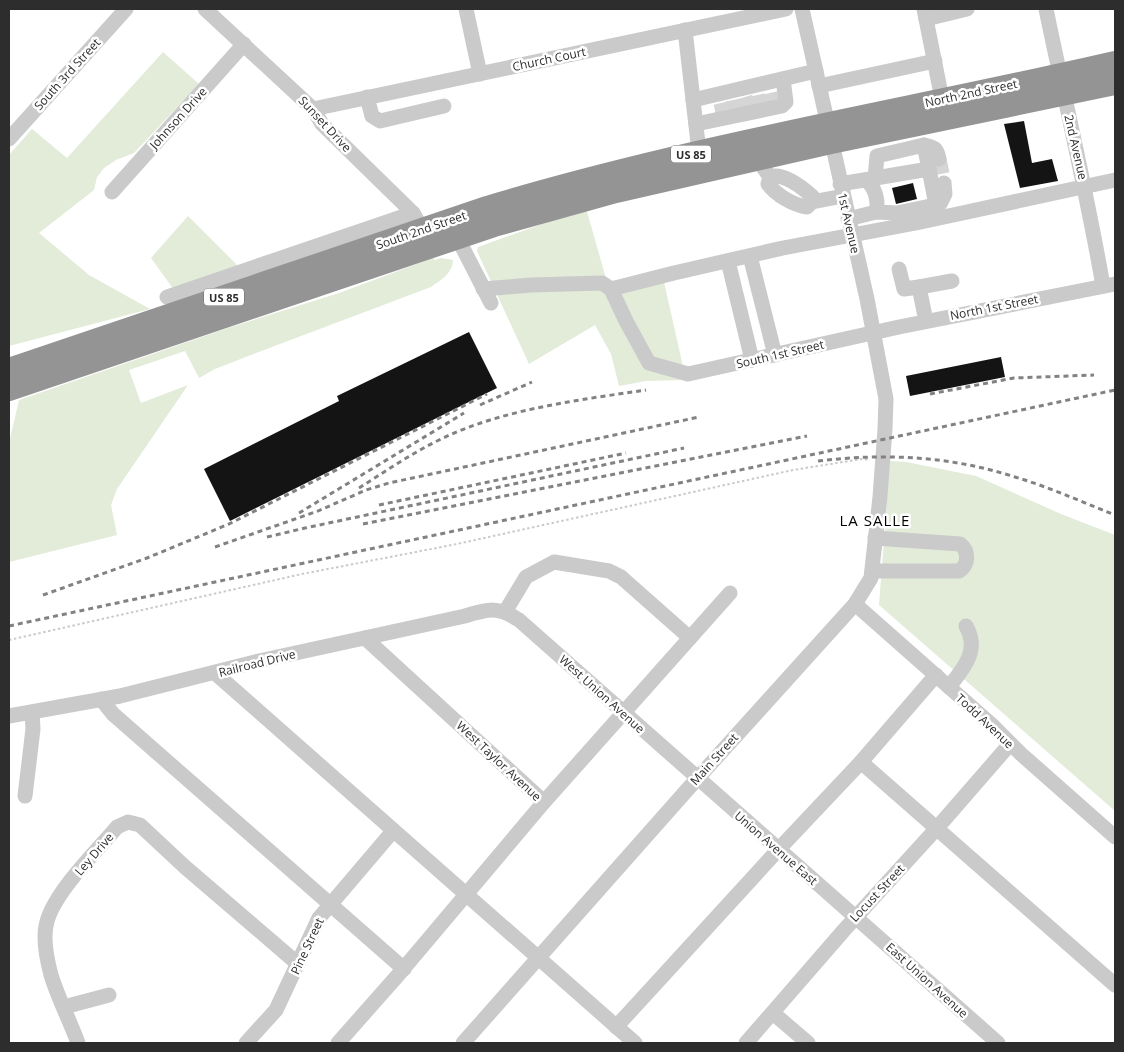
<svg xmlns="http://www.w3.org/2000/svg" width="1124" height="1052" font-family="'Open Sans',sans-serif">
	<rect width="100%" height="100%" fill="#fff"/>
	<g fill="#e2ecd9">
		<polygon points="163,52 199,84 134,153 116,160 104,168 97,177 94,190 39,233 89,275 150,309 9,346 9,155 32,129 67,158"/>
		<polygon points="586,208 607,282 664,282 686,380 646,381 619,386 611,354 595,325 529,364 477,251 478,247"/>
		<polygon points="188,216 238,266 174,290 151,258"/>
		<path d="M 433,258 L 435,260 L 441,258 L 453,260 C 452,274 442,279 431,287 L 256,353 L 215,369 L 199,378 L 185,351 L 129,370 L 141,403 L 188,385 L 117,489 L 111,505 L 117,535 L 9,562 L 9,443 L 19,400 L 228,328 L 339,293 Z"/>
		<polygon points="890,461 906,462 976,476 1061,514 1115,535 1115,811 879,605"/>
	</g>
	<g fill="#141414">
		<polygon points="1024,121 1032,163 1052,159 1058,181 1020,188 1004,124"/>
		<polygon points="913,183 917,199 896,204 892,188"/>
		<polygon points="469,332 497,388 230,521 204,469 339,401 337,396"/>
		<polygon points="1001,357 1005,377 910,396 906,376"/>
	</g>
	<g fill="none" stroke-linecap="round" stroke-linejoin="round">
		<g stroke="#d5d5d5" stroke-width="15" stroke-dasharray="15 8" stroke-linecap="butt">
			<polyline points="770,93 772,102"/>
			<polyline points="757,95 759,104"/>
			<polyline points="745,97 748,107"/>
			<polyline points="733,100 735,110"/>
			<polyline points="721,103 723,112"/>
			<polyline points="939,159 944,183"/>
		</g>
		<polyline stroke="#cacaca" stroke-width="2" stroke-dasharray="2.5 2.5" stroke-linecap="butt" points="9,640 302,574 457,544 793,470 862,459 870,460"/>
		<g stroke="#cacaca" stroke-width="15">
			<polyline points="205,9 313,109 322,124 413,213 426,236"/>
			<polyline points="466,9 480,74"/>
			<polyline points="924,9 942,99"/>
			<path d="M 1046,9 C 1065,101 1087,193 1103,286"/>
			<polyline points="926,19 967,9"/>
			<polyline points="685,30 699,152"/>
			<polyline points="819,86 935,61"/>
			<polyline points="367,97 372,116 380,121 444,106"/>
			<polyline points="693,100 816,71"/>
			<polyline points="313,109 786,9"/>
			<polyline points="696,124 782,106 786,102 783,79"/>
			<polyline points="9,139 126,9"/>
			<path d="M 924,145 C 934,147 937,148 939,159"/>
			<path d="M 758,160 L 770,177 L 768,184 C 776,195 793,205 807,207 L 812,202 L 813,197 C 803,188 783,172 770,177"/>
			<polyline points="929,169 936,205"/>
			<polyline points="840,184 929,169 924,145 877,156 875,178"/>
			<polyline points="112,192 244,44"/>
			<polyline points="812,202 843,196"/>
			<polyline points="876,212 897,213 940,204 945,194 944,183"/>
			<path d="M 848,219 L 876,212 C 879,201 875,187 866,180"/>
			<polyline points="454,231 491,303"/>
			<polyline points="750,256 775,355"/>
			<polyline points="728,261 752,360"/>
			<polyline points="899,269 904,289 919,287"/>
			<polyline points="483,289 531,285 602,283 611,289 626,321 649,363 688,374 899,327 1115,284"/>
			<polyline points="611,289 674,273 783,248 916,223 1115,180"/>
			<polyline points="167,297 413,213"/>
			<polyline points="926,321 919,287 952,281"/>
			<path d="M 872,571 L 959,571 C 969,565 969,551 960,544 L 875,538"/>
			<polyline points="855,604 992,725 1021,754 1115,837"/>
			<polyline points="505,612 526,577 554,562 609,571 621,577 690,638"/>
			<polyline points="215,673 635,1043"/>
			<path d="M 949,687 C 964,668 980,650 966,626"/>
			<polyline points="101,699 113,714 404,969"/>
			<path d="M 9,716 L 120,696 L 259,661 L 465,616 C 488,609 498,606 519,620 L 998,1043"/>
			<polyline points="861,762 1115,985"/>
			<polyline points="25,796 33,729 32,712"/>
			<polyline points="544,802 730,593"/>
			<polyline points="64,1007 109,995"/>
			<polyline points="773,1013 808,1043"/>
			<polyline points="616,1027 778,850 861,762 936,675"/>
			<path d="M 78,1043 C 70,1021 58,998 51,975 C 47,960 43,941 46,926 C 51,895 97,851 117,827 L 128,822 L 140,825 L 185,867 L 298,964"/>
			<polyline points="246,1043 276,1010 319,918 393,831"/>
			<polyline points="338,1043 399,974 544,802 365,638"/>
			<polyline points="463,1043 687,790 855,604 871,578 880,497 885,429 886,399 867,299 802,9"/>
			<polyline points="746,1043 845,929 937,828 1010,744"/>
		</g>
		<g stroke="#949494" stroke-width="22">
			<path d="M 9,369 L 487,207 C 693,145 906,110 1115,62"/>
			<polyline points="9,390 494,226 616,192 831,143 1115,84"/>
		</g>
		<g stroke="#828282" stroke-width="3" stroke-dasharray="5 4" stroke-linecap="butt">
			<polyline points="930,394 1014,378 1094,375"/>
			<polyline points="480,405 532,382"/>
			<path d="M 818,461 C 886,453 950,456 1015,477 C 1049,487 1082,502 1115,515"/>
			<path d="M 359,488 C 386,471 412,453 441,439 C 503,409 579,400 646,390"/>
			<polyline points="379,505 626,453"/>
			<polyline points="299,513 464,413"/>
			<polyline points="363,524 807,436"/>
			<polyline points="267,537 305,528 684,448"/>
			<polyline points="215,547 318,511 366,490 389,483 699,417"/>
			<polyline points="43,595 147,558 229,524 487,394"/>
			<polyline points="9,626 1115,390"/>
		</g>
	</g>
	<g text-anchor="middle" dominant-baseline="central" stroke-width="5" stroke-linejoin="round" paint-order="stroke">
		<g fill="#fff" stroke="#6c6c6c" stroke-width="1">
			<rect x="671" y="145.5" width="40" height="17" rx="4"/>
			<rect x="204" y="288.5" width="40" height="17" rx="4"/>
		</g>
		<g font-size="11" font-weight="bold" fill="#2d2d2d">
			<text x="691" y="154">US 85</text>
			<text x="224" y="297">US 85</text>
		</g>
		<g font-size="12" fill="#2d2d2d" stroke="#fff">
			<text transform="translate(549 59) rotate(-12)">Church Court</text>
			<text transform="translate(67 74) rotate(-48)">South 3rd Street</text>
			<text transform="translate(971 93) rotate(-12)">North 2nd Street</text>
			<text transform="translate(178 118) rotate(-48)">Johnson Drive</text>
			<text transform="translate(325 124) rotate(47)">Sunset Drive</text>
			<text transform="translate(1076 147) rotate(77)">2nd Avenue</text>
			<text transform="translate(849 223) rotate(77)">1st Avenue</text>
			<text transform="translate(421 230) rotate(-19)">South 2nd Street</text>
			<text transform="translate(994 307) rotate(-11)">North 1st Street</text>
			<text transform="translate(780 354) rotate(-13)">South 1st Street</text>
			<text transform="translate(257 663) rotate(-14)">Railroad Drive</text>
			<text transform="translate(602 694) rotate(42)">West Union Avenue</text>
			<text transform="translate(985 721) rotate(43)">Todd Avenue</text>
			<text transform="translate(714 759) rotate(-48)">Main Street</text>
			<text transform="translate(499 761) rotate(43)">West Taylor Avenue</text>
			<text transform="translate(776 848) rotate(41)">Union Avenue East</text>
			<text transform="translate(94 854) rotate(-49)">Ley Drive</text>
			<text transform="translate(877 893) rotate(-47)">Locust Street</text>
			<text transform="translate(307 946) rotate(-65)">Pine Street</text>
			<text transform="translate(927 980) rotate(42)">East Union Avenue</text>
		</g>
		<g font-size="15" letter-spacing="1" fill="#000" stroke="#fff">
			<text x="875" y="520">LA SALLE</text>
		</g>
	</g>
	<rect width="1124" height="1052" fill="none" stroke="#2d2d2d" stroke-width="20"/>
</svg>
